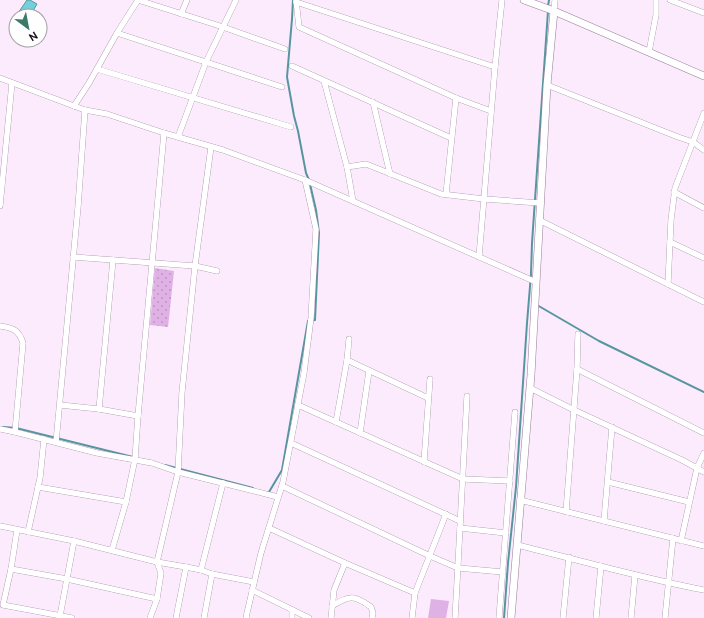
<svg xmlns="http://www.w3.org/2000/svg" width="704" height="618" font-family="Ubuntu,sans-serif">
	<defs>
		<pattern id="park-dots" width="8" height="8" patternUnits="userSpaceOnUse"><rect width="8" height="8" fill="#e0b1e4"/><path d="M2 2h.1M6 6h.1" fill="none" stroke="#bf97c3" stroke-width="1.8" stroke-linecap="round"/></pattern>
	</defs>
	<rect width="100%" height="100%" fill="#fcebfd"/>
	<polygon fill="#e0b1e4" points="431,599 449,601 446,618 428,618"/>
	<polygon fill="url(#park-dots)" points="155,268 174,271 168,327 150,325"/>
	<polygon fill="#73cfda" stroke="#5795a0" points="27,0 30,0 37,4 30,16 16,16"/>
	<g fill="none" stroke-linecap="round" stroke-linejoin="round">
		<g stroke="#5795a0" stroke-width="2">
			<polyline points="293,0 292,19 287,77 294,116 298,131 306,173 309,180"/>
			<polyline points="548,6 549,0"/>
			<polyline points="537,305 599,341 704,392"/>
			<polyline points="3,427 16,428 133,457"/>
			<polyline points="165,465 253,488"/>
			<polyline points="267,492 269,492 282,470 301,361 308,321 315,320 319,233 316,210 310,184"/>
			<polyline points="504,618 508,563 516,487 527,323 531,274 532,243 548,11"/>
		</g>
		<g stroke="#967d98" stroke-width="6">
			<g id="minor">
				<polyline points="138,0 223,27 285,49"/>
				<polyline points="296,0 299,27 456,98 491,111"/>
				<polyline points="670,0 704,13"/>
				<polyline points="296,2 495,67"/>
				<polyline points="554,11 555,0"/>
				<polyline points="181,14 187,0"/>
				<polyline points="117,33 282,87"/>
				<polyline points="649,52 656,15 656,0"/>
				<polyline points="292,66 451,138"/>
				<polyline points="97,69 291,127"/>
				<polyline points="0,78 74,106 85,110 107,114 164,133 223,150 305,180 536,282"/>
				<polyline points="324,81 347,167 353,201"/>
				<polyline points="547,85 678,137 693,142 704,150"/>
				<polyline points="373,102 390,174"/>
				<polyline points="74,106 89,83 117,33 138,0"/>
				<polyline points="178,137 206,62 236,0"/>
				<polyline points="347,167 366,164 441,194 484,199 540,203"/>
				<polyline points="674,192 704,208"/>
				<polyline points="446,194 456,98"/>
				<polyline points="0,206 12,83"/>
				<polyline points="539,220 704,302"/>
				<polyline points="670,242 704,258"/>
				<polyline points="73,257 195,266 217,271"/>
				<polyline points="479,257 495,67 502,0"/>
				<polyline points="668,284 671,220 675,188 704,113"/>
				<path d="M 0,326 C 13,328 19,330 23,343 L 15,432"/>
				<polyline points="347,360 428,398"/>
				<polyline points="577,369 704,433"/>
				<polyline points="530,388 574,410 682,460 704,472"/>
				<polyline points="60,405 99,409 138,416"/>
				<polyline points="298,405 463,479 510,481"/>
				<polyline points="99,409 113,260"/>
				<polyline points="336,422 347,360 349,339"/>
				<polyline points="0,429 15,432 97,453 152,463 178,472 278,497"/>
				<polyline points="360,433 369,371"/>
				<polyline points="56,442 78,207 85,110"/>
				<polyline points="291,443 460,521"/>
				<polyline points="424,462 430,379"/>
				<polyline points="608,482 689,502"/>
				<polyline points="282,486 430,556 458,568 503,572"/>
				<polyline points="38,487 126,502"/>
				<polyline points="520,500 704,546"/>
				<polyline points="566,512 577,369 578,334"/>
				<polyline points="604,521 612,427"/>
				<polyline points="0,526 74,541 157,562 186,567 201,570 212,574 254,582"/>
				<polyline points="269,528 345,563 415,593"/>
				<polyline points="460,528 506,533"/>
				<polyline points="17,530 11,569 3,605 72,618"/>
				<polyline points="28,532 40,478 44,439"/>
				<polyline points="681,541 697,468 704,453"/>
				<path d="M 517,545 C 579,560 641,578 704,590"/>
				<polyline points="112,550 126,502 135,459 138,416 164,133"/>
				<polyline points="11,569 67,579 157,599"/>
				<polyline points="201,570 223,483"/>
				<polyline points="252,590 309,618"/>
				<path d="M 332,606 C 349,596 353,594 371,607 L 373,613 L 372,618"/>
				<polyline points="60,616 74,541"/>
				<polyline points="150,618 157,599 161,573 157,562 178,472 182,392 195,266 211,147"/>
				<polyline points="176,618 186,567"/>
				<polyline points="204,618 212,574"/>
				<polyline points="246,618 247,613 261,553 283,482 304,373 311,318 316,229 305,180"/>
				<polyline points="292,618 292,610"/>
				<polyline points="331,618 334,590 345,563"/>
				<polyline points="412,618 415,593 446,514"/>
				<polyline points="455,618 457,583 467,396"/>
				<polyline points="499,618 515,412"/>
				<polyline points="563,618 569,557"/>
				<polyline points="596,618 601,566"/>
				<polyline points="631,618 635,575"/>
				<polyline points="665,618 673,538"/>
			</g>
		</g>
		<g stroke="#967d98" stroke-width="8">
			<g id="tertiary">
				<polyline points="524,0 554,11 704,76"/>
				<polyline points="511,618 531,375 547,85 554,11"/>
			</g>
		</g>
		<use href="#minor" stroke="#fff" stroke-width="5.5"/>
		<use href="#tertiary" stroke="#fff" stroke-width="7"/>
	</g>
	<g transform="translate(28 28) rotate(148)"><circle r="19" fill="#fefefe" stroke="#a29ea2"/>
	<path d="M0-3L7 15L0 10L-7 15Z" fill="#3c7a67"/>
	<text y="-6" font-size="11" font-weight="bold" text-anchor="middle" fill="#170d17">N</text>
	</g>
</svg>
